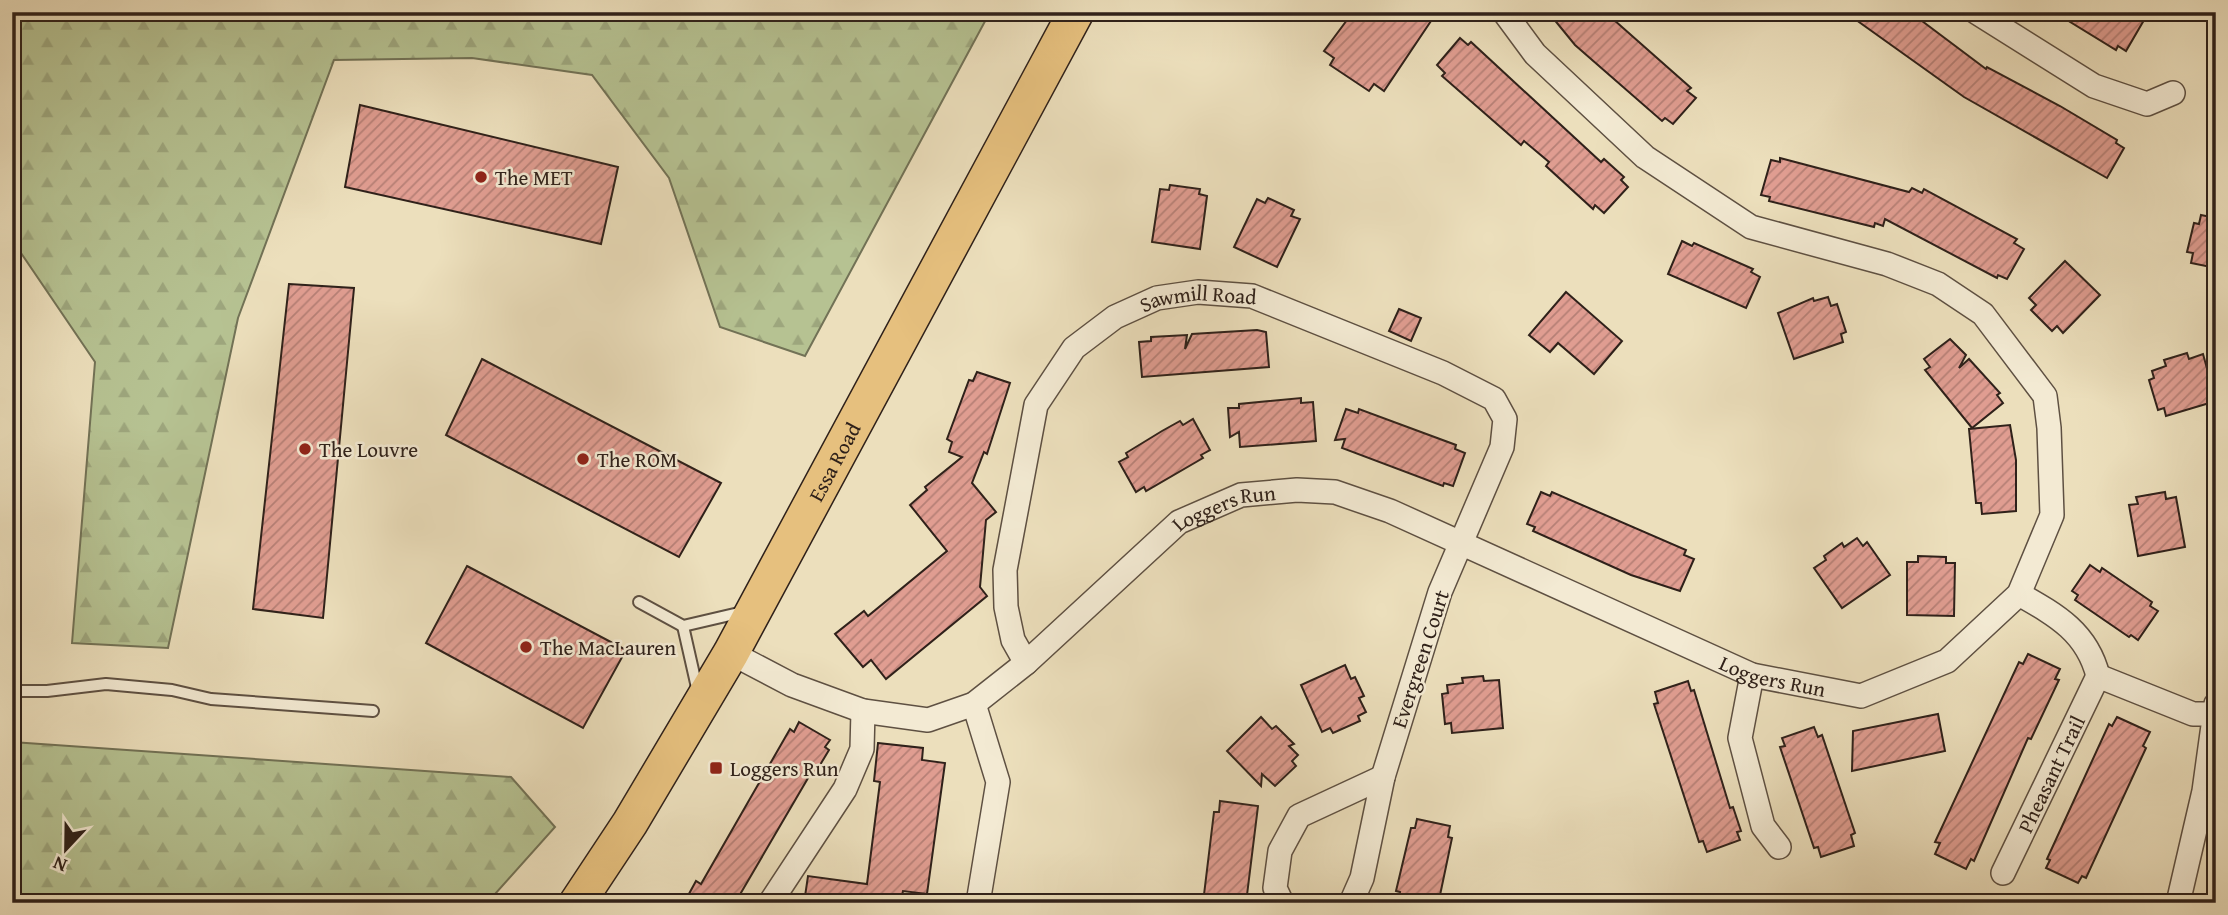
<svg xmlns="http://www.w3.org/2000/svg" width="2228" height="915" font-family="'Gentium Book Plus',serif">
	<defs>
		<pattern id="forest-firs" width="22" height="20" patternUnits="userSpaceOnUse" patternTransform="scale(1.75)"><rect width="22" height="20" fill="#b6c292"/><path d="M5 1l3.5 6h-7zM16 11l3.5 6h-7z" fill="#9da67d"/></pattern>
		<pattern id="building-hatch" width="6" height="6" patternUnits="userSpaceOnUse" patternTransform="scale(1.75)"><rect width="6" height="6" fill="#e09d91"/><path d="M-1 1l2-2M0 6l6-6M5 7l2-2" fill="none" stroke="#b68076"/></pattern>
	</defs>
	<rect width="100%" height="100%" fill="#ecdfbc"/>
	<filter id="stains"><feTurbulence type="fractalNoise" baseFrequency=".00286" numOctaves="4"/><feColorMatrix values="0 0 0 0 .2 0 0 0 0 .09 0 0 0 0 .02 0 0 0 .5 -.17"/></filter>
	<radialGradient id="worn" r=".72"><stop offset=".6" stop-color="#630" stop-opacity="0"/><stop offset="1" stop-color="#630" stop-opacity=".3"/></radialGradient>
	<g fill="url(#forest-firs)" stroke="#727256" stroke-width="2">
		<polygon points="12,12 990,12 805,356 720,327 669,178 592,75 472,58 334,60 238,318 168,648 72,643 95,362 21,253 12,223"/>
		<polygon points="12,742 511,777 555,827 487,903 12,903"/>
	</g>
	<g fill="url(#building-hatch)" stroke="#2f211a" stroke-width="2">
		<polygon points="1353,12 1437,12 1384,91 1374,84 1369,91 1330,65 1334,58 1324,51"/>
		<polygon points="1548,12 1605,12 1691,88 1687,91 1696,98 1673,124 1665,118 1662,121 1575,45"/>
		<polygon points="1845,12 1910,12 1986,69 1987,67 2060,106 2117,140 2116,143 2124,148 2107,178 1964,97"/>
		<polygon points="2054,12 2130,12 2144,20 2126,51 2118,46 2116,50"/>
		<polygon points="1460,38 1468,45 1471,42 1601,162 1604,159 1624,177 1621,180 1628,187 1604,213 1595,205 1593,209 1546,166 1549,162 1524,141 1521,145 1442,76 1445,73 1437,65"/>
		<polygon points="360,105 618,167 601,244 345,187"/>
		<polygon points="1780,158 1909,192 1912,188 1922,193 1924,189 2017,239 2014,243 2024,249 2007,279 1998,275 1997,278 1885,219 1883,226 1875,223 1874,227 1769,201 1770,197 1761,195 1771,160 1780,162"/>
		<polygon points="1170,185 1200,189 1199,194 1207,196 1200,249 1152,242 1160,189 1169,190"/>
		<polygon points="1268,198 1294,210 1291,216 1300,219 1277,267 1234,247 1257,199 1265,203"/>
		<polygon points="2201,215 2216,218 2216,268 2191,263 2193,253 2187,252 2194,223 2199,224"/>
		<polygon points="1682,241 1692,246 1694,243 1753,269 1751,272 1760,277 1746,308 1668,274"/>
		<polygon points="2065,261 2100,295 2063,333 2057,326 2052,331 2031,310 2036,305 2029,298"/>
		<polygon points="289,284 354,288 323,618 253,609"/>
		<polygon points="1566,292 1622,341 1594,374 1558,343 1550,352 1529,335"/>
		<polygon points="1828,297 1831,306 1837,304 1846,332 1841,334 1843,342 1794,359 1778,313 1813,298 1814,301"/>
		<polygon points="1399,309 1421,318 1411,341 1389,331"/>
		<polygon points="1257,330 1266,332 1269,367 1142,377 1139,342 1151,341 1151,337 1187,335 1185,349 1192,334"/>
		<polygon points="1950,339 1966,355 1959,368 1969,359 2000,393 1997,395 2003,403 1972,428 1925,370 1930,367 1924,359"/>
		<polygon points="2187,353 2189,359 2203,354 2216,401 2166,416 2164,408 2158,410 2149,380 2154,378 2152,371 2166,366 2164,360"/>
		<polygon points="482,359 721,483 679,557 446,435"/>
		<polygon points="977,372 1010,383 987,454 984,452 972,483 996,512 986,520 980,587 987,596 886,679 871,660 863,667 835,634 864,611 868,616 947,551 910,505 927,490 925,487 962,457 949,452 952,442 947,439 969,380 973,381"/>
		<polygon points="1301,398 1301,403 1313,402 1316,441 1240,447 1239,432 1230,437 1228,408 1239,408 1239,404"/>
		<polygon points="1346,409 1358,413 1359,409 1456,445 1455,449 1465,453 1453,486 1444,483 1443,486 1342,448 1345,439 1335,440"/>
		<polygon points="1193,419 1210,450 1201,455 1203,458 1146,491 1144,487 1136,492 1119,462 1128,457 1126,453 1162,431 1180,421 1183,425"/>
		<polygon points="2010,425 2016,460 2016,511 1982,514 1981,503 1976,503 1969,429"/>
		<polygon points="1541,492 1550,496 1552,492 1686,550 1684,555 1694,559 1680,591 1631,575 1533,531 1535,527 1527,524"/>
		<polygon points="2165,492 2166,499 2176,497 2185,547 2138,556 2129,505 2138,504 2136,497"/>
		<polygon points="1857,538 1863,546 1867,542 1890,575 1842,608 1814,568 1826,560 1824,556 1842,543 1844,547"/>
		<polygon points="1918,556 1946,557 1946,563 1955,563 1954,616 1907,615 1907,562 1918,562"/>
		<polygon points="2090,565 2100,572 2102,568 2152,602 2150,606 2158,611 2138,640 2131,635 2129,637 2075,600 2078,595 2072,591"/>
		<polygon points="467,566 626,650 583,728 426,643"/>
		<polygon points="2028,654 2060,669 2055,679 2059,680 2031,739 2028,738 1974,861 1971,859 1966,869 1935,854 1940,843 1935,842 2019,662 2023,664"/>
		<polygon points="1345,665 1351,679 1355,677 1364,696 1359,698 1366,712 1358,716 1360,721 1333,733 1330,728 1322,732 1301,685"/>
		<polygon points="1483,676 1484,681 1499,680 1503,728 1452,733 1451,723 1445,724 1442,694 1448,693 1447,685 1463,683 1462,678"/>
		<polygon points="1688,681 1691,691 1694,690 1730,808 1733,807 1741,831 1737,832 1740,840 1707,852 1703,841 1699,842 1654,704 1658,703 1655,692"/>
		<polygon points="1938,714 1945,751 1852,771 1853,731"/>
		<polygon points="1261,717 1272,729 1276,726 1294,744 1289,746 1298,755 1292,761 1296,766 1275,786 1262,774 1261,786 1227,751"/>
		<polygon points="2117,717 2150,732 2143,746 2146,748 2086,878 2082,876 2078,883 2046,868 2050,860 2047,859 2109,724 2112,726"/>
		<polygon points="799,722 830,740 825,747 829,750 814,775 811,773 735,903 684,903 696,881 701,884 790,729 794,732"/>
		<polygon points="1814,727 1818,737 1822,735 1855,833 1851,835 1854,846 1821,857 1818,847 1814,848 1780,747 1785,746 1782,738"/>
		<polygon points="878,743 923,748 922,760 945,763 927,894 903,891 902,896 884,894 883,903 804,903 808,876 867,884 880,782 874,781"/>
		<polygon points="1220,801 1258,806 1246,903 1203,903 1214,812 1219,812"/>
		<polygon points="1417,819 1450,826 1448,837 1452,838 1439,900 1398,903 1400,892 1396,891 1411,828 1415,828"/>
	</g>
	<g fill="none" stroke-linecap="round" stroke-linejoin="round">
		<g stroke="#5e5042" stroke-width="14">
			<g id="service">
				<polyline points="639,602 683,626 743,612"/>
				<polyline points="683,626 698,692"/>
				<polyline points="12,691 47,691 106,684 172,690 211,699 373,711"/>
			</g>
		</g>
		<g stroke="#5e5042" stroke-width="26">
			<g id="minor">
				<polyline points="1976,12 2094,86 2147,104 2173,93"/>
				<path d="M 2019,594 C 2056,615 2087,632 2098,676"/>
				<path id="s1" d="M 731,653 L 792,685 L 863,711 L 928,720 L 974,704 L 1026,663 L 1179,522 L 1241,495 L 1297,490 L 1335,492 L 1390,511 L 1752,675 L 1861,696 L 1947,661 L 2019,594 L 2052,515 L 2049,428 L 2045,396 L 1983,314 L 1938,284 L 1887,264 L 1751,227 L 1645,157 L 1535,54 L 1504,12"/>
				<path id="s2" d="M 1026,663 L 1013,640 L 1006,607 L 1005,570 L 1036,405 L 1074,348 L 1115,317 L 1157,298 L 1198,292 L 1252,296 L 1443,373 L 1494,399 L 1505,419 L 1502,447 L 1440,592 L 1383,777 L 1362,878 L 1351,903"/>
				<polyline points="1752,675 1740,738 1763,826 1779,847"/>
				<polyline points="2098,676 2193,714 2214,714"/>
				<polyline points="974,704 998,782 978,903"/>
				<path id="s3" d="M 2003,873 L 2098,676"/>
				<polyline points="770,903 845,789 862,749 863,711"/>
				<polyline points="1282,903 1275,888 1280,851 1299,816 1383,777"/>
				<polyline points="2178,903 2204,791 2216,704"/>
			</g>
		</g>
		<g stroke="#2f211a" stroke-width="38">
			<g id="primary">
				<path id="s4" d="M 577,903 L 630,823 L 731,653 L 1076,12"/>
			</g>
		</g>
		<use href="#service" stroke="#f3ead3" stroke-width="10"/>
		<use href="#minor" stroke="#f3ead3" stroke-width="23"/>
		<use href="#primary" stroke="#e6c07e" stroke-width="35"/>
	</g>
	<g fill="#8f2418" stroke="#f3ead3" stroke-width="2.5">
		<circle cx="481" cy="177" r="7"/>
		<circle cx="305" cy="449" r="7"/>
		<circle cx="583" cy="459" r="7"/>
		<circle cx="526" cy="647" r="7"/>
		<rect x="709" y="761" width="14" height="14" rx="3.5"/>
	</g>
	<g text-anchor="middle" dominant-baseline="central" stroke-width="5" stroke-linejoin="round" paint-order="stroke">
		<g font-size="21" fill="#2f211a" stroke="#f3ead3" text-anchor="start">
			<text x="495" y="177">The MET</text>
			<text x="319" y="449">The Louvre</text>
			<text x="597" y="459">The ROM</text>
			<text x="540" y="647">The MacLauren</text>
			<text x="730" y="768">Loggers Run</text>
		</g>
		<g font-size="21" fill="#2f211a" stroke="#f3ead3">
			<text stroke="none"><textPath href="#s2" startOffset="472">Sawmill Road</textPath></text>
			<text stroke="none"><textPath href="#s4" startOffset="511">Essa Road</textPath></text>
			<text stroke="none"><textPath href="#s1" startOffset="581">Loggers Run</textPath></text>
			<text transform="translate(1420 659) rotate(-72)">Evergreen Court</text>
			<text stroke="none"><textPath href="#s1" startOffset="1171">Loggers Run</textPath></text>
			<text stroke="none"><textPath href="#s3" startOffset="110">Pheasant Trail</textPath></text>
		</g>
	</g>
	<rect width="2228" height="915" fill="none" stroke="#ecdfbc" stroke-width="42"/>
	<rect x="14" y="14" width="2200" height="887" fill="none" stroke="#2f211a" stroke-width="3.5"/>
	<rect x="21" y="21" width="2186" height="873" fill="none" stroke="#2f211a" stroke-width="2"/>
	<g transform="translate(66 849) rotate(202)" stroke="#f3ead3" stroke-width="5" paint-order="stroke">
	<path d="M0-5L12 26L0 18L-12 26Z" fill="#2f211a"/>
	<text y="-10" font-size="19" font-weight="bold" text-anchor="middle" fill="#2f211a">N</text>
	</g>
	<rect width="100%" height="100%" filter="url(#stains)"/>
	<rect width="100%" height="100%" fill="url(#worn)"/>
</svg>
